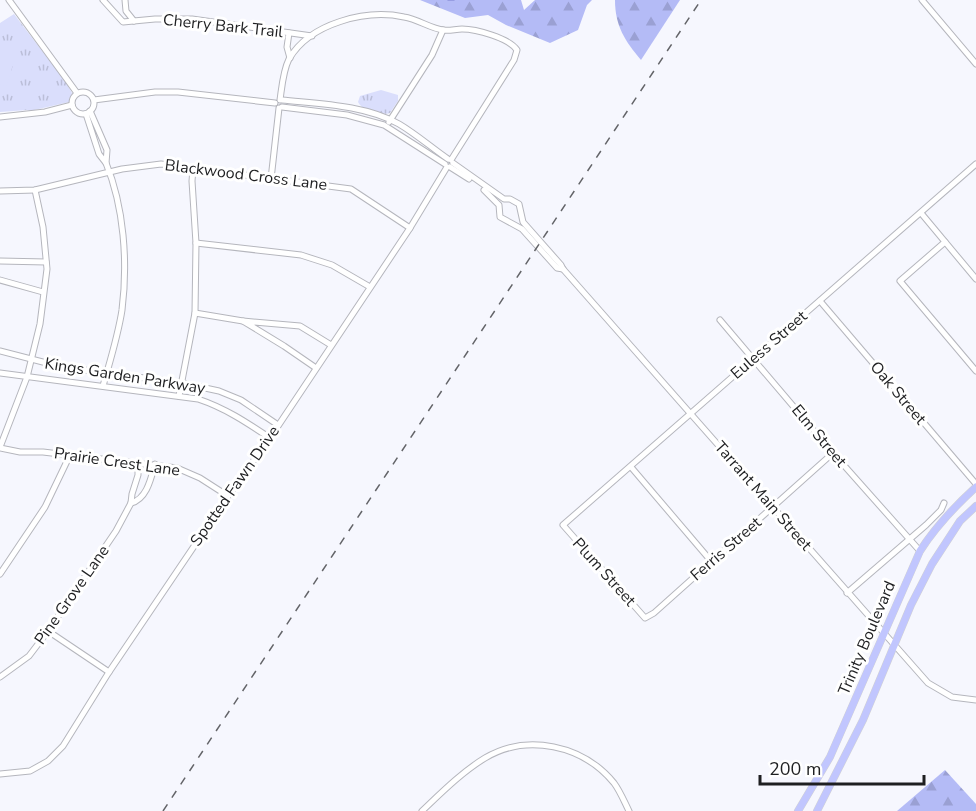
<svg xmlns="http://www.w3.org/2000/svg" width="976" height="811" font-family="'Nunito Sans',sans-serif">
	<defs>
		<pattern id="grass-tufts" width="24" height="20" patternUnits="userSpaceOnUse" patternTransform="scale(1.5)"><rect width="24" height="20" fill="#dadefc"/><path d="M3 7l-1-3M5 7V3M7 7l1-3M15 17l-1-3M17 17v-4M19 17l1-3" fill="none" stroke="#bbbed8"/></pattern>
		<pattern id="forest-firs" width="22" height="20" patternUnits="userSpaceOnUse" patternTransform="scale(1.5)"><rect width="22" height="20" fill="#b4bbf6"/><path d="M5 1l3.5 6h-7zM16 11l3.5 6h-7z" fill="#9aa0d3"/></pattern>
	</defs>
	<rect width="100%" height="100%" fill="#f6f7fe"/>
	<g fill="url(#grass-tufts)">
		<polygon points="14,14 52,64 57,67 72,93 69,102 30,111 27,110 0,112 0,23"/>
		<path d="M 381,90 L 398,95 L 398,101 L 390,113 C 381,116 362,111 358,102 L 360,96 Z"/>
	</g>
	<g fill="url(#forest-firs)">
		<polygon points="420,0 521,0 524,10 535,0 592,0 587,5 578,30 550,43 506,25 488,15 465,18"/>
		<path d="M 615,0 L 680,0 L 641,60 C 625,41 615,26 615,0 Z"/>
		<polygon points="945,770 976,804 976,811 897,811"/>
	</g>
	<polygon fill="#dadefc" points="0,53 15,59 6,86 0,84"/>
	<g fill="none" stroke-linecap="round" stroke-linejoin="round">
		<polyline stroke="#8d94db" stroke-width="1.5" points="448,0 454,0"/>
		<g stroke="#b5b6bd" stroke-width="7">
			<g id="minor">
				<polyline points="9,0 77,93"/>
				<polyline points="103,0 123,22 155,19 192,19 312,36"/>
				<polyline points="125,0 126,11 134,21"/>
				<polyline points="922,0 976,64"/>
				<polyline points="289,33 287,47 290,58"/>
				<circle cx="83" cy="103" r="11"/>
				<polyline points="94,100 155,92 178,92 275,103"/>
				<path d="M 280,100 C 282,86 283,71 289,59 C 310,23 366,9 404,17 C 418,19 431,29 444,30 C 449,31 456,29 462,29 C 476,29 509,38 517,50 L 514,60 L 451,160"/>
				<path d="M 282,100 C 320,104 365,105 399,124 C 416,134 432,148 448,159"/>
				<polyline points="282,107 347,115 384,125 445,164"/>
				<polyline points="86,114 99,154 106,163 107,150 90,111"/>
				<polyline points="0,117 45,112 72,105"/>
				<polyline points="389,122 432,55 443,30"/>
				<polyline points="453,163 504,199 510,199 519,204 523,222 561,265 563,269 928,683 952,697 976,700"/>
				<polyline points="450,167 469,179"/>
				<polyline points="271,179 279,108"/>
				<polyline points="484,190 499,205 500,217 522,229 557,268 563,269"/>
				<polyline points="0,191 35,190 122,169 161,164 351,189 410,228"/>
				<polyline points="921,213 976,279"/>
				<polyline points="945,242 900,281 976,371"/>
				<polyline points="196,243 301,255 332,265 370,287"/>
				<polyline points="0,261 46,262"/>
				<polyline points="0,280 43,292"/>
				<polyline points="820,301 976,484"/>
				<polyline points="195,313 243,321"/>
				<polyline points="720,320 833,453 920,551"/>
				<polyline points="0,351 62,367 182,383 219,391 241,400 278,425"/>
				<polyline points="316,368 284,346 243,321 300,326 331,345"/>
				<path d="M 0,373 L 198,399 C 225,408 246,422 270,438"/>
				<path d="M 103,386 C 110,361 118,336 122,310 C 128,262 124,207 106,163"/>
				<polyline points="179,396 195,313 196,243 192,181 193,169"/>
				<polyline points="0,447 27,377 40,324 47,269 43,227 35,190"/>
				<polyline points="0,448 20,452 43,452 177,468 200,478 228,496"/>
				<polyline points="833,453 654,613 645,618 563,525 976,164"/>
				<polyline points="631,467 711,561"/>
				<path d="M 131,503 C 147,499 151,478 155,464"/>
				<polyline points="0,574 45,507 70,455"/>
				<polyline points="847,593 926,525 941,510 944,503"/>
				<polyline points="48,631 109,672"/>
				<polyline points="0,677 29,656 48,631 116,531 131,503 132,494 138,475 138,463"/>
				<polyline points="0,774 30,771 48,761 63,746 109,672 228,496 270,438 410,228 447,167"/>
				<path d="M 422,811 C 442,792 462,772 485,758 C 527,733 583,745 614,783 C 620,791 624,801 629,811"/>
			</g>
		</g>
		<g stroke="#d2d2d3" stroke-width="8">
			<g id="major">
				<path d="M 798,811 L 830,757 L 920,551 C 936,526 954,507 976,487"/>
				<polyline points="817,811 863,720 911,605 932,564 960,521 976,506"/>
			</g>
		</g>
		<use href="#minor" stroke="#fff" stroke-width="5"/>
		<use href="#major" stroke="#c1c6fe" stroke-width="7"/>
		<polyline stroke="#636468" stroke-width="1.5" stroke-dasharray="8 8" stroke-linecap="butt" points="163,811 701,0"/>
	</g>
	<g text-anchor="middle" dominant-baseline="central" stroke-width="6" stroke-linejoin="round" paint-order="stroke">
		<g font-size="16" fill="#1e1f21" stroke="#fff">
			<text transform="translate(223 26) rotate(6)">Cherry Bark Trail</text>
			<text transform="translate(246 175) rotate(7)">Blackwood Cross Lane</text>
			<text transform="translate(769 345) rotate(-41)">Euless Street</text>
			<text transform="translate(125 376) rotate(9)">Kings Garden Parkway</text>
			<text transform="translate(898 393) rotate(50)">Oak Street</text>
			<text transform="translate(819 436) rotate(50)">Elm Street</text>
			<text transform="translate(117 462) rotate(8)">Prairie Crest Lane</text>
			<text transform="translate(235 486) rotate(-55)">Spotted Fawn Drive</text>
			<text transform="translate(763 496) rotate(49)">Tarrant Main Street</text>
			<text transform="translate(726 549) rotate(-41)">Ferris Street</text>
			<text transform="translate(604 572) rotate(48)">Plum Street</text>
			<text transform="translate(72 595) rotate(-55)">Pine Grove Lane</text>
			<text transform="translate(867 638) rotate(-67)">Trinity Boulevard</text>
		</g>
	</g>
	<path d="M760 775v9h164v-9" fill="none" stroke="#1e1f21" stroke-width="3"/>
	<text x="769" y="775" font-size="18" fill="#1e1f21" stroke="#ffffff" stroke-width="4.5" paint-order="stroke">200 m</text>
</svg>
